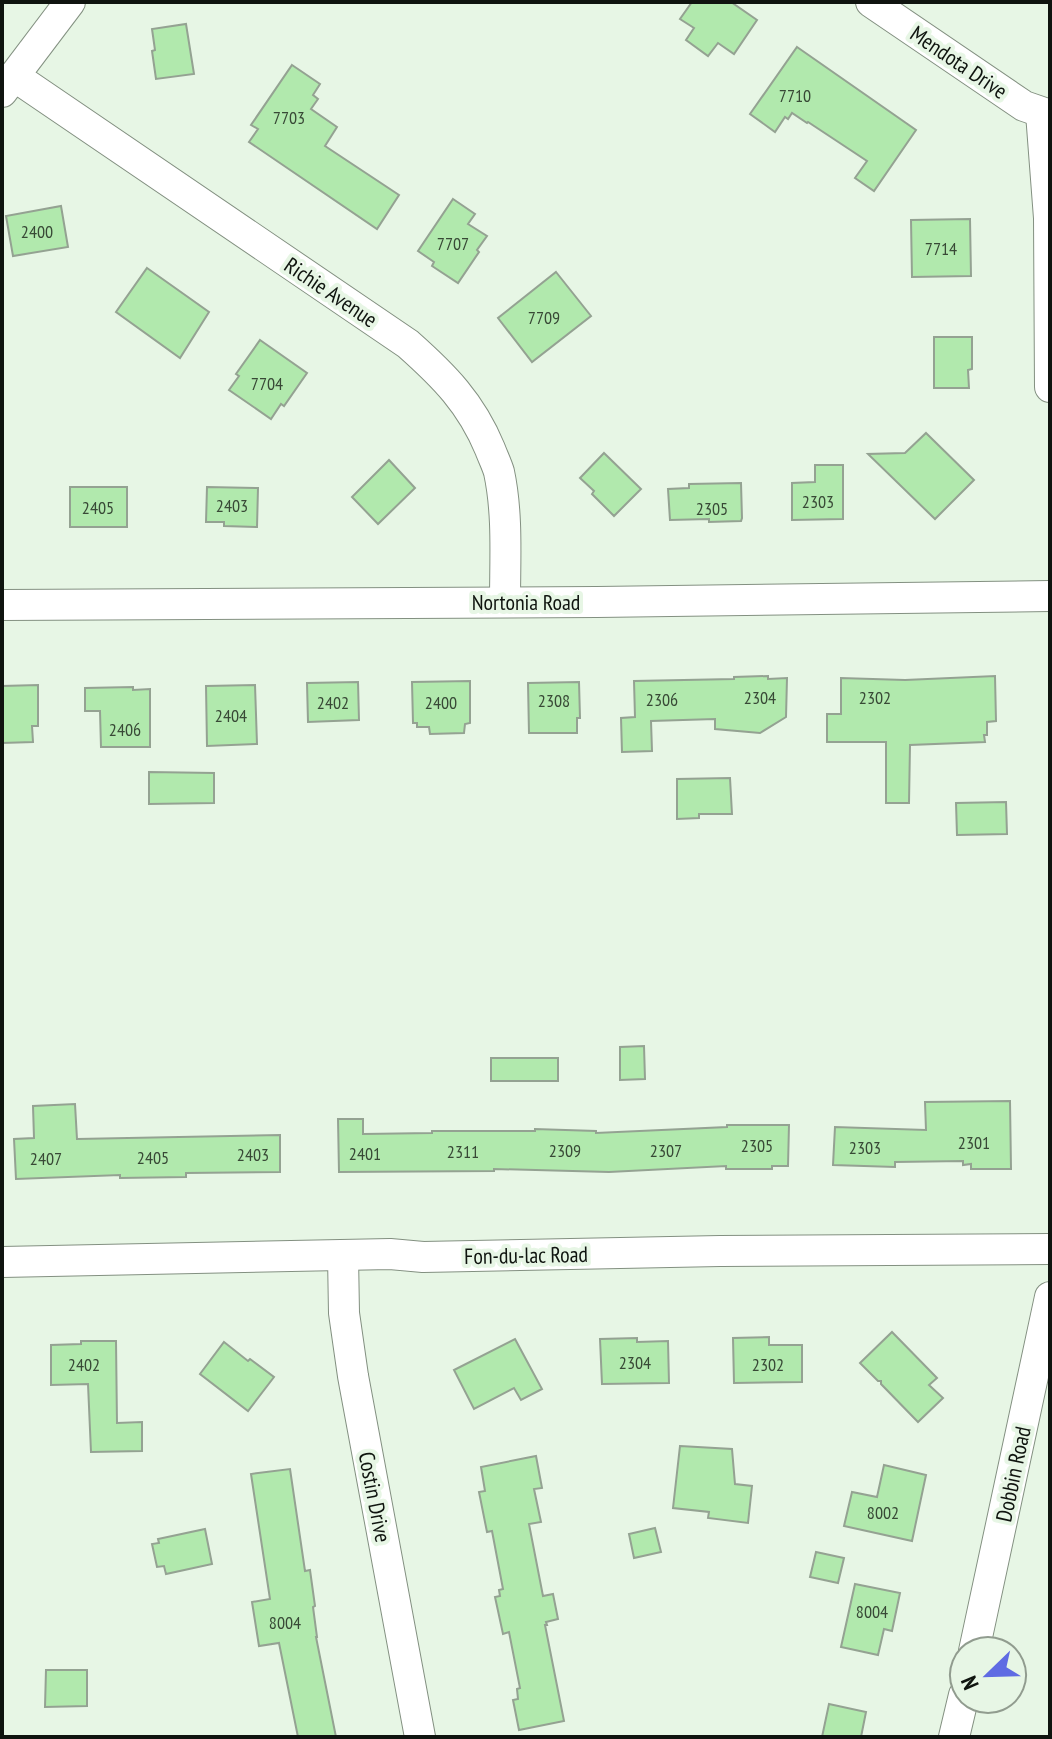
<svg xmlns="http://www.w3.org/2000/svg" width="1052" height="1739" font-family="'PT Sans Narrow',sans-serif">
	<rect width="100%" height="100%" fill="#e7f6e5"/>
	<g fill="#b1e9ad" stroke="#94a292" stroke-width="2">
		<polygon points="692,2 731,2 757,20 734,54 718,43 708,56 686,40 694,28 680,19"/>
		<polygon points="186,24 194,74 156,79 152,51 155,50 152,29"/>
		<polygon points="797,47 916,130 874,191 855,178 867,161 808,122 807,123 792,113 788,119 785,117 775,132 750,114"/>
		<polygon points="292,65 320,84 313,95 318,99 311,109 337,127 325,146 399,195 377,229 249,142 258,129 251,125"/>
		<polygon points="453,199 475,214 468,224 487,236 477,250 479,252 458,283 432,266 434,262 418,251"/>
		<polygon points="61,206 68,247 13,256 6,216"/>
		<polygon points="970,219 971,276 912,277 911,220"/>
		<polygon points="147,268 209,312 180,358 116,312"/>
		<polygon points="556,272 591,316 532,362 498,318"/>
		<polygon points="934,337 972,337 972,369 968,370 969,388 934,388"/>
		<polygon points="260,340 307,373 284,406 281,404 271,419 229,390 239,376 236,374"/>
		<polygon points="926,433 974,480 935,519 868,454 905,453"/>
		<polygon points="604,453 641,489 614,516 592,494 594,491 580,478"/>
		<polygon points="389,460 415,488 378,524 352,497"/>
		<polygon points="815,465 843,465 843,519 792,520 792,483 815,482"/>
		<polygon points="741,483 742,518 741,521 709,522 709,519 670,520 668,489 689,488 689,484"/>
		<rect x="70" y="487" width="57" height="40"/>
		<polygon points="207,487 258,488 257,527 224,526 224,522 206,522"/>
		<polygon points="768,676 768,679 787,678 786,717 760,733 715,729 715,719 651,721 652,751 622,752 621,718 635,717 634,681 734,679 734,677"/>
		<polygon points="995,676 996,721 987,722 987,735 984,735 985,742 910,745 909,803 886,803 886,742 827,742 827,714 841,714 841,678 905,680"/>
		<polygon points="470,681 470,723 465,724 464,733 430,734 429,727 417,727 417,723 413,723 412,682"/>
		<polygon points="358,682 359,720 308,722 307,683"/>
		<polygon points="579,682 580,718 577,718 577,733 529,733 528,683"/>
		<polygon points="38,685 38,726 32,726 33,742 2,743 2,686"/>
		<polygon points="255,685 257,744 207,746 206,686"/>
		<polygon points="133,687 133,690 150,689 150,747 101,747 100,711 85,711 85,688"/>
		<polygon points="149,772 214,773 214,803 149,804"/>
		<polygon points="730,778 732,814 699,814 699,818 677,819 677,779"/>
		<polygon points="1006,802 1007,834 957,835 956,803"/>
		<polygon points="644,1046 645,1079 620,1080 620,1047"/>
		<rect x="491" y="1058" width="67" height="23"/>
		<polygon points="1010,1101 1011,1169 971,1169 971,1164 963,1165 963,1161 895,1162 895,1167 833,1165 835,1127 926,1130 925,1102"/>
		<polygon points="75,1104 77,1139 280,1135 280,1172 186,1173 186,1177 120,1178 120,1175 16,1179 14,1139 34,1138 33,1106"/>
		<polygon points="338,1119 363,1119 363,1134 432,1133 432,1131 535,1131 535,1129 596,1131 596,1133 727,1127 727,1125 789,1125 788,1166 772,1166 772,1169 726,1169 726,1166 609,1172 494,1169 494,1171 339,1172"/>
		<polygon points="892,1332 937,1378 929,1385 943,1398 918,1422 881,1384 881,1381 878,1381 860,1363"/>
		<polygon points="769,1337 769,1345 802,1345 802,1382 734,1383 733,1338"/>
		<polygon points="637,1338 637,1342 668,1341 669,1383 602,1384 600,1339"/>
		<polygon points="515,1339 542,1389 521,1400 514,1388 474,1409 454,1370"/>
		<polygon points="81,1341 116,1341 117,1423 142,1422 142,1451 91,1452 88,1384 51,1385 51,1345 81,1344"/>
		<polygon points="224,1342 248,1361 250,1359 274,1377 248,1411 200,1374"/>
		<polygon points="680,1446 732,1449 735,1484 752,1486 748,1523 708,1518 709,1512 673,1508"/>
		<polygon points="536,1456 542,1488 534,1489 541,1522 529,1524 543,1596 553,1594 558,1619 546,1622 547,1625 545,1625 564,1721 519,1730 513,1700 518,1699 517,1689 520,1688 509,1632 503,1634 495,1597 500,1596 499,1590 503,1589 492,1531 487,1532 479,1492 485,1491 481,1467"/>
		<polygon points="884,1465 926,1475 912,1541 844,1526 852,1492 877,1497"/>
		<polygon points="290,1469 305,1571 310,1570 315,1606 313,1607 317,1637 316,1637 336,1737 298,1737 279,1643 259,1646 252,1602 270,1599 251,1474"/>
		<polygon points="655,1528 661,1552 634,1558 629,1534"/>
		<polygon points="205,1529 212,1564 166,1574 164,1566 157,1567 152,1544 159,1543 158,1539"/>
		<polygon points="816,1552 844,1558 838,1583 810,1577"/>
		<polygon points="855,1584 900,1593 892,1631 884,1629 878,1655 841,1647"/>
		<polygon points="46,1670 87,1670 87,1706 45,1707"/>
		<polygon points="829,1704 866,1712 861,1737 822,1737"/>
	</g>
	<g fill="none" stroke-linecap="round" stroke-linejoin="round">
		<g stroke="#839081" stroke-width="32">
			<g id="street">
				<polyline points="871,2 1024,106 1050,115"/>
				<path d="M 14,76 L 408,344 C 444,376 471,403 490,449 C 493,457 497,465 499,472 C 508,514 505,559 505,602"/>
				<polyline points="2,92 70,2"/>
				<polyline points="1041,113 1049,218 1050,387"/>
				<polyline points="2,605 597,602 1050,596"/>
				<polyline points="343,1256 344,1313 353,1376 420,1737"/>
				<polyline points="2,1262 390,1254 423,1257 720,1251 1050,1249"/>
				<polyline points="974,1651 1050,1297"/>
				<polyline points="954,1737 964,1695"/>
			</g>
		</g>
		<use href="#street" stroke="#fff" stroke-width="30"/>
	</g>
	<g text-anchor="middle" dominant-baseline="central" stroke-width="8" stroke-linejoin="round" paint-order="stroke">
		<g font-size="18" fill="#384936">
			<text x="795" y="95">7710</text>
			<text x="289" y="117">7703</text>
			<text x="37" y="231">2400</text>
			<text x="453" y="243">7707</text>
			<text x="941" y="248">7714</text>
			<text x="544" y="317">7709</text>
			<text x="267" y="383">7704</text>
			<text x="818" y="501">2303</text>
			<text x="232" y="505">2403</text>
			<text x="98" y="507">2405</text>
			<text x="712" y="508">2305</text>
			<text x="760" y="697">2304</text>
			<text x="875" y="697">2302</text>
			<text x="662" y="699">2306</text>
			<text x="554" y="700">2308</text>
			<text x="333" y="702">2402</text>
			<text x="441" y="702">2400</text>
			<text x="231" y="715">2404</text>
			<text x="125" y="729">2406</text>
			<text x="974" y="1142">2301</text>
			<text x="757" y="1145">2305</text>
			<text x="865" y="1147">2303</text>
			<text x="565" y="1150">2309</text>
			<text x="666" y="1150">2307</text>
			<text x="463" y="1151">2311</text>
			<text x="365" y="1153">2401</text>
			<text x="253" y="1154">2403</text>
			<text x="153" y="1157">2405</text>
			<text x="46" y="1158">2407</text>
			<text x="635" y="1362">2304</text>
			<text x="84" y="1364">2402</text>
			<text x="768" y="1364">2302</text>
			<text x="883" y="1512">8002</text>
			<text x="872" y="1611">8004</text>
			<text x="285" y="1622">8004</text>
		</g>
		<g font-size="22" fill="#0f140f" stroke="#e7f6e5">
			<text transform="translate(959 62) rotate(34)">Mendota Drive</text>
			<text transform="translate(331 292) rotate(34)">Richie Avenue</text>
			<text x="526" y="602">Nortonia Road</text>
			<text transform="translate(526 1255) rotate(-1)">Fon-du-lac Road</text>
			<text transform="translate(1013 1474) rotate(-78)">Dobbin Road</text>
			<text transform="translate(375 1497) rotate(79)">Costin Drive</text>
		</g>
	</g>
	<rect width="1052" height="1739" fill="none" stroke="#0f140f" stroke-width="8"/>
	<g transform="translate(988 1675) rotate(247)"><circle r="38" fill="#e7f6e5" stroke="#919c8f" stroke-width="2"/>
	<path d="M0-6L14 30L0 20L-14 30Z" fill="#5f6be3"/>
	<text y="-12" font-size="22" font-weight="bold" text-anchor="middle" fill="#0f140f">N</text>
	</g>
</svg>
